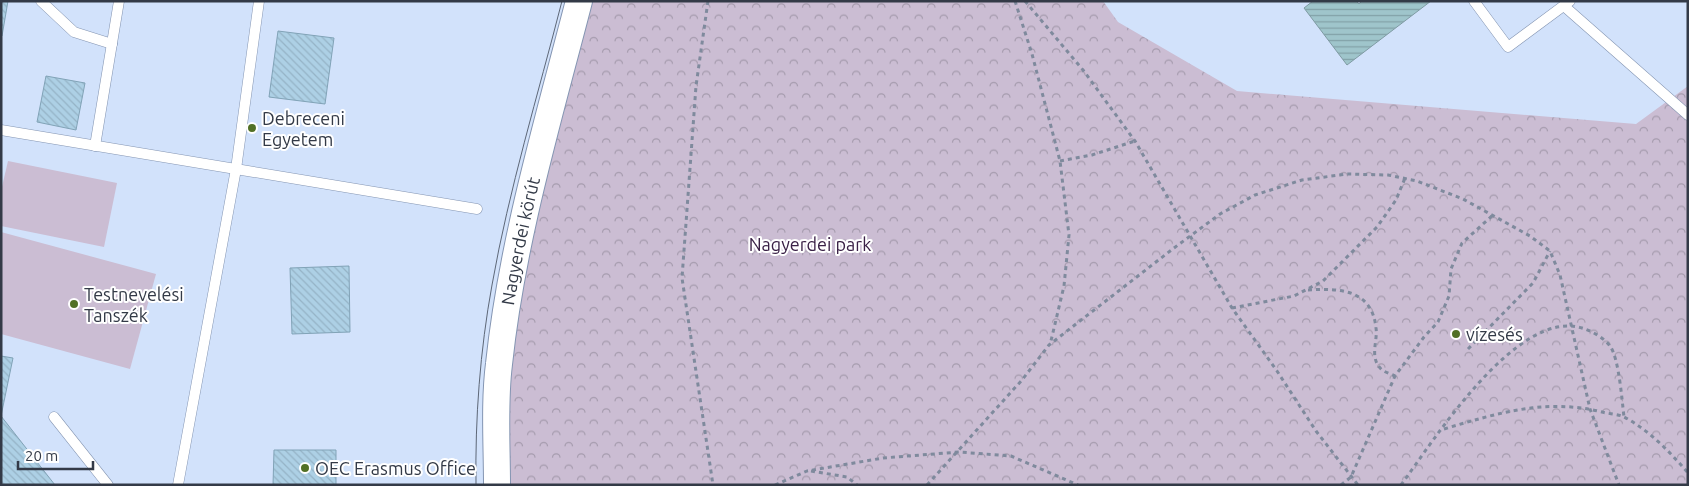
<svg xmlns="http://www.w3.org/2000/svg" width="1689" height="486" font-family="Ubuntu,sans-serif">
	<defs>
		<pattern id="forest-crowns" width="20" height="18" patternUnits="userSpaceOnUse" patternTransform="scale(1.25)"><rect width="20" height="18" fill="#cbbdd3"/><path d="M2 6a3 3 0 1 1 6 0M12 15a3 3 0 1 1 6 0" fill="none" stroke="#a59bad"/></pattern>
		<pattern id="water-rules" width="6" height="5" patternUnits="userSpaceOnUse" patternTransform="scale(1.25)"><rect width="6" height="5" fill="#9fc5cb"/><path d="M0 2.5h6" fill="none" stroke="#82a1a7"/></pattern>
		<pattern id="building-back-hatch" width="6" height="6" patternUnits="userSpaceOnUse" patternTransform="scale(1.25)"><rect width="6" height="6" fill="#add0e5"/><path d="M-1 5l2 2M0 0l6 6M5-1l2 2" fill="none" stroke="#95b3c6"/></pattern>
	</defs>
	<rect width="100%" height="100%" fill="#d2e2fb"/>
	<g fill="#cbbdd3">
		<polygon points="8,161 117,183 104,247 1,226 1,191"/>
		<polygon points="1,232 156,274 130,369 1,334"/>
	</g>
	<polygon fill="url(#forest-crowns)" points="579,1 1103,1 1118,22 1237,91 1636,124 1688,86 1688,485 497,485 498,366"/>
	<polygon fill="url(#water-rules)" stroke="#7f9ba3" points="1313,1 1356,1 1359,4 1362,1 1431,1 1347,65 1304,8"/>
	<g fill="url(#building-back-hatch)" stroke="#81a3b7">
		<polygon points="1,1 8,1 2,36 1,36"/>
		<polygon points="278,31 334,38 325,104 269,97"/>
		<polygon points="46,76 85,83 76,130 37,122"/>
		<polygon points="349,266 350,332 292,334 290,268"/>
		<polygon points="1,356 13,358 1,416 55,485 1,485"/>
		<polygon points="274,450 336,450 336,485 273,485"/>
	</g>
	<g fill="none" stroke-linecap="round" stroke-linejoin="round">
		<g stroke="#8495b2" stroke-width="11">
			<g id="service">
				<polyline points="41,1 74,32 112,44"/>
				<polyline points="1474,1 1508,47 1570,1"/>
				<polyline points="1564,6 1688,115"/>
				<polyline points="1,130 477,209"/>
				<polyline points="95,146 119,1"/>
				<polyline points="54,417 108,485"/>
				<polyline points="178,485 236,169 259,1"/>
			</g>
		</g>
		<g stroke="#8495b2" stroke-width="28">
			<g id="tertiary">
				<path id="s1" d="M 497,485 C 497,445 494,403 499,364 C 512,241 548,121 579,1"/>
			</g>
		</g>
		<g stroke="#7f8a9d" stroke-width="3" stroke-dasharray="4 4" stroke-linecap="butt">
			<polyline points="708,1 696,86 682,278 713,485"/>
			<polyline points="1015,1 1032,54 1060,161 1069,235 1064,286 1050,345"/>
			<polyline points="1025,1 1083,70 1135,141 1232,308 1277,371 1316,431 1358,485"/>
			<polyline points="1060,161 1092,155 1135,141"/>
			<path d="M 1308,290 C 1339,288 1372,289 1376,328 C 1378,341 1369,357 1381,369 C 1384,372 1391,374 1395,376"/>
			<polyline points="1232,308 1294,296 1323,281 1377,227 1396,200 1405,178"/>
			<polyline points="1468,349 1533,283 1550,251"/>
			<path d="M 1444,429 C 1498,413 1546,398 1602,412 C 1609,414 1618,414 1624,417 C 1649,430 1670,452 1688,473"/>
			<polyline points="811,471 847,477 857,485"/>
			<polyline points="775,485 807,471 883,458 959,452 1011,456 1078,485"/>
			<polyline points="927,485 1022,380 1049,345 1174,248 1220,214 1255,195 1302,180 1347,174 1388,175 1417,181 1463,199 1530,236 1550,251 1560,275 1590,409 1619,485"/>
			<polyline points="1341,485 1351,477 1395,376 1424,337 1438,322 1449,296 1451,269 1462,243 1493,215"/>
			<path d="M 1401,485 C 1434,440 1517,308 1582,328 C 1592,331 1604,338 1610,346 C 1619,358 1622,401 1624,417"/>
		</g>
		<use href="#service" stroke="#fff" stroke-width="10"/>
		<use href="#tertiary" stroke="#fff" stroke-width="26"/>
		<path stroke="#5d6777" stroke-width="1" d="M 476,485 C 475,418 480,351 492,285 C 509,189 538,95 562,1"/>
	</g>
	<g fill="#517025" stroke="#fff" stroke-width="2">
		<circle cx="252" cy="128" r="5"/>
		<circle cx="74" cy="304" r="5"/>
		<circle cx="1456" cy="334" r="5"/>
		<circle cx="305" cy="468" r="5"/>
	</g>
	<g text-anchor="middle" dominant-baseline="central" stroke-width="4" stroke-linejoin="round" paint-order="stroke">
		<g font-size="18" fill="#333a47" stroke="#fff" text-anchor="start">
			<text x="262" y="118">Debreceni<tspan x="262" dy="21">Egyetem</tspan></text>
			<text x="84" y="294">Testnevelési<tspan x="84" dy="21">Tanszék</tspan></text>
			<text x="1466" y="334">vízesés</text>
			<text x="315" y="468">OEC Erasmus Office</text>
		</g>
		<g font-size="18" fill="#333a47" stroke="#fff">
			<text stroke="none"><textPath href="#s1" startOffset="246">Nagyerdei körút</textPath></text>
		</g>
		<g font-size="18" fill="#3a2146" stroke="#fff">
			<text x="810" y="244">Nagyerdei park</text>
		</g>
	</g>
	<rect width="1689" height="486" fill="none" stroke="#333a47" stroke-width="5"/>
	<path d="M18 461v8h75v-8" fill="none" stroke="#333a47" stroke-width="2.5"/>
	<text x="25" y="461" font-size="15" fill="#333a47" stroke="#ffffff" stroke-width="4" paint-order="stroke">20 m</text>
</svg>
